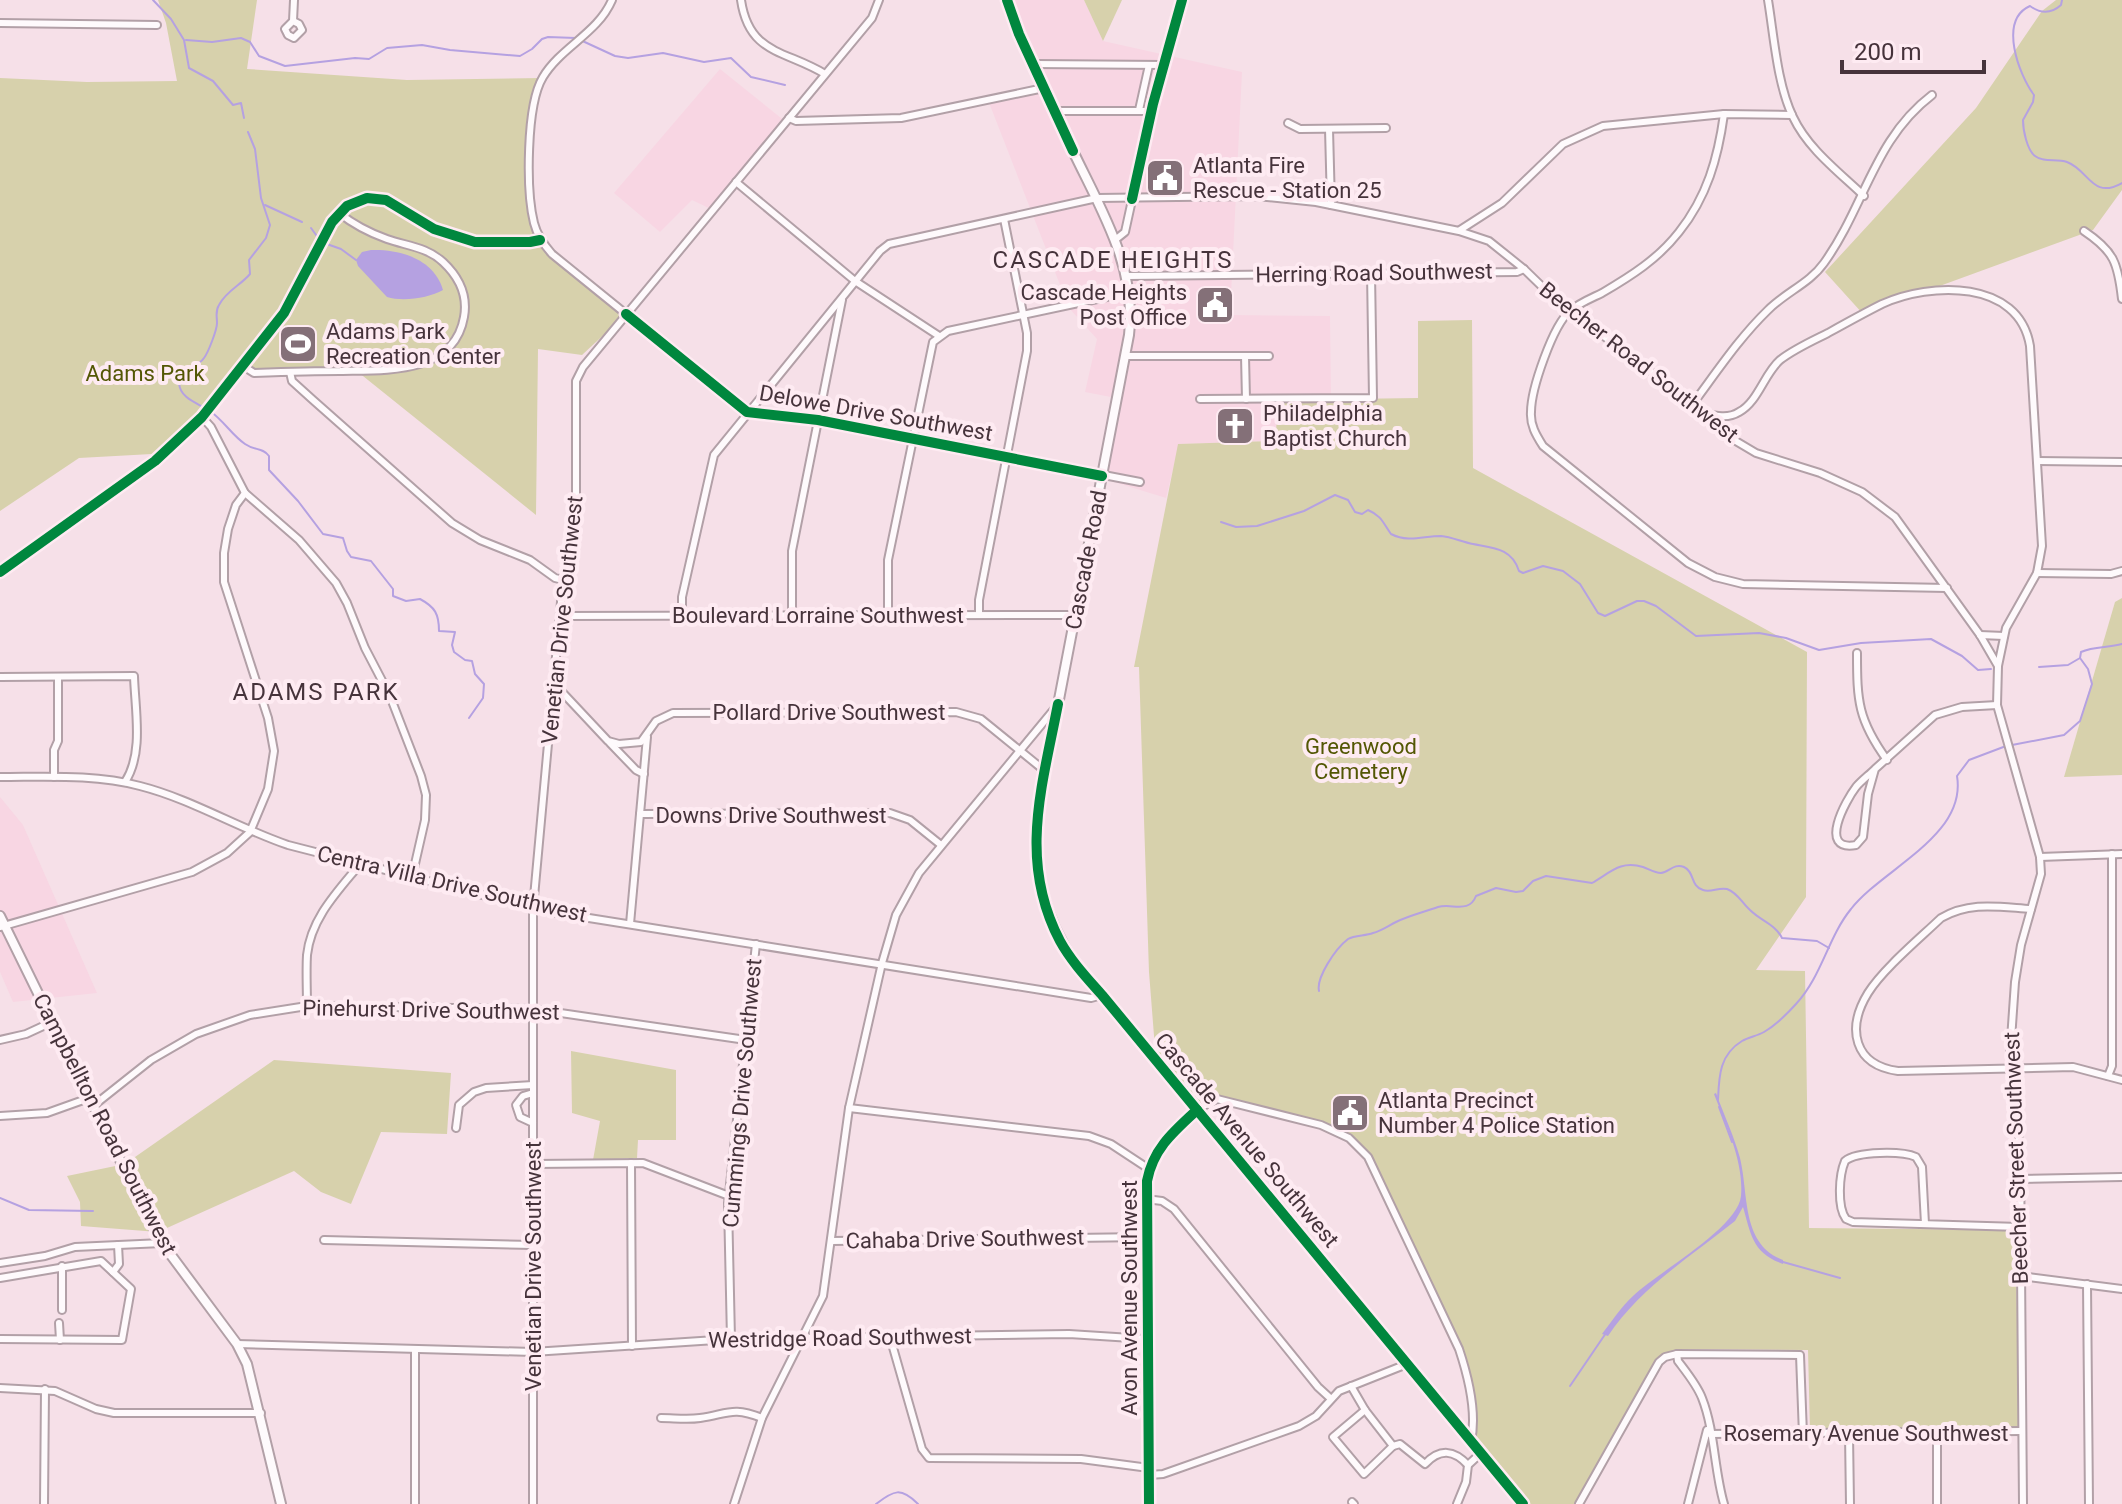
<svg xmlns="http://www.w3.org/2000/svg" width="2122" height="1504" font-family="Roboto,sans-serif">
	<rect width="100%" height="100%" fill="#f6e0e8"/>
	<g fill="#f8d6e3">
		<polygon points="1009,0 1084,0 1103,41 1242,72 1230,315 1330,316 1331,399 1276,441 1179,444 1166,498 1098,477 1116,398 1085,392 1097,339 1069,308 988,100 1046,86 1022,46"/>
		<polygon points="720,69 786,122 715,211 692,200 660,232 614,193"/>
		<polygon points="0,797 23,825 97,993 13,1002 0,972"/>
	</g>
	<g fill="#d7d1ac">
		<polygon points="158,0 257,0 247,69 407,80 542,78 531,98 529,123 534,222 540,242 624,316 582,355 538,349 536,515 358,372 257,372 243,368 208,413 183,431 179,444 170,453 79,458 0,511 0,78 87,82 177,81 166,23"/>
		<polygon points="1084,0 1122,0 1103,41"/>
		<polygon points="2056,0 2122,0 2122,190 2093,230 1863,314 1825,272 1976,108 2042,11"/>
		<polygon points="1472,320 1473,468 1807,652 1806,897 1756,970 1805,971 1809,1228 2015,1230 2020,1430 1810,1431 1808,1350 1680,1349 1658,1363 1580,1504 1521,1504 1467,1441 1471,1421 1465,1364 1372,1163 1349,1137 1318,1120 1220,1098 1197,1110 1156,1061 1149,972 1139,667 1134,667 1178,444 1276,441 1277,400 1418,398 1418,321"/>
		<polygon points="2122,598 2122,775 2064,777 2115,602"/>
		<polygon points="571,1051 676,1070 676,1140 638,1140 637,1158 593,1160 600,1121 572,1113"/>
		<polygon points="274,1060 451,1073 447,1134 381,1132 351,1204 321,1192 294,1171 158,1232 81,1226 80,1202 67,1176 125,1164"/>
	</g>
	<g fill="#b5a1e1">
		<path d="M 371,250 C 400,249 434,259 443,290 C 429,298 403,302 387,297 L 358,266 L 356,260 L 362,252 Z"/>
		<path d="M 1716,1093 C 1724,1115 1734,1136 1740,1158 C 1749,1195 1741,1244 1783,1260 L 1783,1264 C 1752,1253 1751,1234 1743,1207 L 1735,1221 C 1690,1257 1640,1288 1608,1336 L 1602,1334 C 1612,1321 1621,1307 1633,1296 C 1658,1272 1738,1228 1741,1196 C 1744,1162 1726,1125 1714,1094 Z"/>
	</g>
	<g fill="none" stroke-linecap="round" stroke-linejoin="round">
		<g stroke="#b5a1e1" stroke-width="2">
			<polyline points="153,0 171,19 184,40 189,68 213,81 233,105 241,103 244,118"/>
			<path d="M 2062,0 L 2061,5 C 2051,14 2041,14 2030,6 C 1998,20 2019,75 2034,95 L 2033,102 L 2023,120 C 2023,130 2027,150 2035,156 C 2044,163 2057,158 2067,162 C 2089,170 2092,200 2122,183"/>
			<polyline points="186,40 212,42 241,38 250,42 259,56 285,66 355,58 369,59 387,48 422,45 450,50 520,56 532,49 542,39 548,37 576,38 615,56 628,58 663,53 704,62 731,58 751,77 785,85"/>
			<polyline points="265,205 302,222"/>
			<polyline points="311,228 319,239"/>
			<polyline points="324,243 341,249 356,260"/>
			<path d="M 205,408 C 194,402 180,397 179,383 C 179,365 197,369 204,358 C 208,353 217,330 217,323 C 217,316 215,311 219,305 C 226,291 241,285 250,274 L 249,260 L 266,238 L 270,225 L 261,198 L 255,149 L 248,132"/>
			<path d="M 210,411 C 224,421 232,435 245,444 C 255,451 262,447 269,456 L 269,470 L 298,501 L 323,534 L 343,538 L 347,551 L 351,557 L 371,561 L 393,589 L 393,596 L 406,601 L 420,599 C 435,607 439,614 439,631 L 455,632 L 452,645 L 454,652 L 465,660 L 472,661 L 475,674 L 484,684 L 483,698 L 469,718"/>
			<path d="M 1221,522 L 1236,527 L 1257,526 L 1304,511 L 1335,495 L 1348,500 L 1355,512 L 1362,514 L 1368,510 C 1382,516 1383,523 1391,534 C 1409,543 1423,536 1441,536 C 1452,537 1462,542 1473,544 C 1493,548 1512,548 1519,571 L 1523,573 L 1543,566 L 1563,571 L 1580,584 L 1598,613 L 1605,616 L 1637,601 L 1644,601 L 1656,606 L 1696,636 L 1759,633 L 1786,638 L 1819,650 L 1861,643 L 1931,639 L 1962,656 L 1978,670 L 1991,669"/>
			<path d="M 2039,667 L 2068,665 L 2080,658 L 2081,652 C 2094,646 2108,648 2122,644"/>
			<polyline points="2012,745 2064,735 2080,721 2092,684 2088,669 2080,658"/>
			<path d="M 1319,991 C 1316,978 1335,949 1348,939 C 1355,935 1365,936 1373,933 C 1381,931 1388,926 1396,922 C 1408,916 1424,912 1438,907 C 1452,903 1469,914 1476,896 L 1496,888 L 1516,892 L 1523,891 L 1533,881 L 1546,876 L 1592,883 C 1610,873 1620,860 1643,867 C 1649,869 1654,873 1661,873 C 1669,872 1674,863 1684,867 C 1695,872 1690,886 1703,890 C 1711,893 1718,887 1727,889 C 1738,893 1742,903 1750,910 C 1761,921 1775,924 1782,938 L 1817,941 L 1829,948"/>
			<path d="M 1718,1100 C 1719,1077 1719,1055 1742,1041 C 1749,1037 1757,1036 1764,1032 C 1776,1025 1787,1014 1796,1004 C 1822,976 1828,937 1851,909 C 1882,869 1967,836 1957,776 L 1969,760 L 2006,746"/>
			<polyline points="1719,1107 1732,1142"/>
			<polyline points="0,1198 29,1210 93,1211"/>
			<polyline points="1783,1262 1840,1278"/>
			<polyline points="1570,1386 1606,1333"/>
			<path d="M 876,1504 C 894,1490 901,1487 918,1504"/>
		</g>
		<g stroke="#b2a0a7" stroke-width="10">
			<g id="minor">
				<path d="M 612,0 C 598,33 561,47 543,77 C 526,105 526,191 534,223 C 537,235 544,245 552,254 L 747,412 L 818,420 L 1140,482"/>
				<path d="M 741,0 C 749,55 786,50 825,74"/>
				<path d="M 1768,0 C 1774,36 1777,84 1793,117 C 1808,149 1839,172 1864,196"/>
				<polyline points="293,21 299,24 302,30 294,38 288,35 285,29 293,21 294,0"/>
				<polyline points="0,23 157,25"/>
				<polyline points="1033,64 1164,65"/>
				<polyline points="1139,110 1149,65"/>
				<polyline points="1054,111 1151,111"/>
				<path d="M 1724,114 C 1718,158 1707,197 1679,232 C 1658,259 1631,276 1602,293 C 1592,298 1579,303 1570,311 C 1553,325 1531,389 1531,412 C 1530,425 1536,435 1543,446 L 1688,563 L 1715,577 L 1743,584 L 1947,588"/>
				<polyline points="789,118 796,121 901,118 1044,88"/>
				<polyline points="1288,123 1300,129 1386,128"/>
				<polyline points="1329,129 1331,205"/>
				<polyline points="736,182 855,281 939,336"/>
				<polyline points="1460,230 1502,203 1563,144 1603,126 1724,114 1792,115"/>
				<path d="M 2084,231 C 2114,251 2118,263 2122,299"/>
				<polyline points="1115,240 1125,232 1153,104 1182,0"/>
				<polyline points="1127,276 1517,272 1524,269"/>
				<polyline points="1126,356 1269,356"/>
				<polyline points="1245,356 1246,399"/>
				<path d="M 243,366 L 254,373 C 283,372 312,371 340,371 C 384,370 454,375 464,317 C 468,295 459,277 443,262 C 427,247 407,246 387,239 C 370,233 353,224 339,213"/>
				<polyline points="290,372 292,381 313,400 452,523 480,540 530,560 555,578 563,580"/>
				<polyline points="1200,399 1373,398 1371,273"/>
				<path d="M 1692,405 C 1716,373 1739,338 1768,310 C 1786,292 1810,283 1824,263 C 1865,206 1874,139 1932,95"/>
				<path d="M 1704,413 C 1716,416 1728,419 1739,412 C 1758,402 1764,374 1780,360 C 1794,349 1812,341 1828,333 C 1846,323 1864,313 1882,304 C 1930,282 2019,279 2030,346 L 2042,546 L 2037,573 L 2006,628 L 1998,666"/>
				<polyline points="202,417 211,427 245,493 299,540 336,583 347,603 365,648 390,696 421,776 426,795 425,820 412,877"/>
				<polyline points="2037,461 2122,462"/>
				<polyline points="0,572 155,461 202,417 284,313 332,222 347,206 367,198 386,200 434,229 475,242 530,242 540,240"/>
				<polyline points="2037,573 2111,574 2122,571"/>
				<polyline points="888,614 888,560 933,342 948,331 1130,292"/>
				<polyline points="979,614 979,600 1027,351 1027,333 1004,219"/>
				<polyline points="792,615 792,551 842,300"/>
				<polyline points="561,616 1076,615"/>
				<polyline points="682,616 682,597 714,455 880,251 889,244 1097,198 1257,196 1316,202 1459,231 1489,241 1524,269 1562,306 1641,363 1729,437 1756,453 1820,473 1862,492 1895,517 1980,635 1998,666 1997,705 2040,857 2041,874 2021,945 2015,982 2010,1054 2020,1151 2023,1504"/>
				<polyline points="1980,635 2004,636"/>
				<path d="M 1857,653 C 1857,701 1858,720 1887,760"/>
				<path d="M 0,677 L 134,676 C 135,710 144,753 125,782"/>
				<polyline points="554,687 562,692 608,741 619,744 641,742 656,721 673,713 956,712 981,719 1045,771"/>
				<polyline points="610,743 636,770 644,774"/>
				<path d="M 1875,769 C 1869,775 1862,780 1856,787 C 1846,800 1817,852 1856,845 L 1863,837 L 1868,794 L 1875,769 L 1935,715 L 1962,707 L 1997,705"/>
				<path d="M 0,777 C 47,777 95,774 140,786 C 191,799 238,828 288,845 L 545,911 L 1091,998 L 1102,995"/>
				<polyline points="54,777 54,750 58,741 58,677"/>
				<polyline points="640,814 890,813 910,820 941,845"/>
				<polyline points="2040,857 2122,854"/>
				<path d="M 2031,909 C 1999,907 1970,901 1941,918 C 1919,939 1883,969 1868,993 C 1846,1029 1854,1065 1898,1071 L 2073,1067 L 2122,1080"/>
				<polyline points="630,924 647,737"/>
				<polyline points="0,927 192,872 227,853 250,832 268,789 274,751 268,718 224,582 224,553 228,529 236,505 245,493"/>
				<path d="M 307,1006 C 307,989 306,972 307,955 C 311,918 338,891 360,864"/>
				<polyline points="0,1040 26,1034 52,1022"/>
				<polyline points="2108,1076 2112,1066 2112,854"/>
				<polyline points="533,1093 523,1096 516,1105 520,1117 533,1123"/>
				<polyline points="93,1106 151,1060 196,1034 250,1015 307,1006 533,1009 746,1040"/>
				<polyline points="849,1108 1089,1136 1111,1144 1149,1169"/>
				<polyline points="0,1116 47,1113 89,1098"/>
				<polyline points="456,1128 459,1105 474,1092 486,1088 533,1085"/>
				<polyline points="631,1163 632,1346"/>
				<polyline points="533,1164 643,1163 729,1196"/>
				<polyline points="2020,1179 2122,1177"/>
				<polyline points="1146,1199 1162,1201 1174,1209 1318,1387 1330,1398"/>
				<path d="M 1925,1224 L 1922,1167 L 1916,1157 C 1902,1151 1857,1151 1845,1161 C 1839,1175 1837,1207 1846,1219 L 1853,1222 L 2020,1227"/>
				<polyline points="324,1240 533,1245"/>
				<polyline points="831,1241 1146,1237"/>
				<polyline points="0,1263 45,1256 75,1247 162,1243"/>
				<polyline points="62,1266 62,1310"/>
				<polyline points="113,1272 119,1264 118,1245"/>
				<polyline points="2020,1276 2122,1289"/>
				<polyline points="0,1278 101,1261 131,1289 122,1340 0,1339"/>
				<polyline points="2087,1284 2089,1504"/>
				<polyline points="59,1323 60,1340"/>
				<polyline points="890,1337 922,1449 929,1458 1081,1459 1149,1468"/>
				<polyline points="731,1339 728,1203 756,944"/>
				<polyline points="237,1344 533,1352 731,1339 1069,1334 1147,1339"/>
				<polyline points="415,1350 415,1504"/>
				<path d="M 1677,1354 L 1678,1361 C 1687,1373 1697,1385 1702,1398 C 1715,1431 1714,1470 1724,1504"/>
				<path d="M 1351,1386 L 1365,1410 L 1393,1446 L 1400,1444 L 1425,1464 C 1440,1448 1454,1450 1468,1465"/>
				<polyline points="0,1388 55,1391 96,1409 114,1413 261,1413"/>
				<polyline points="1365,1410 1333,1437 1364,1474 1393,1446"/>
				<path d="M 661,1418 C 674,1418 687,1420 700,1418 C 728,1414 732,1406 762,1418"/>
				<polyline points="1937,1433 1937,1504"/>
				<polyline points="1710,1434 2022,1431"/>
				<polyline points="1849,1434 1850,1504"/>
				<polyline points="1149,1475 1163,1474 1299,1426 1316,1416 1339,1391 1407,1364"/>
				<polyline points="1352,1502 1354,1504"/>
				<polyline points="44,1504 45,1389"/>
				<polyline points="533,1504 533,908 563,580 576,505 576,381 583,367 872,18 879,0"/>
				<polyline points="734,1504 762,1418 823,1296 849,1108 882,963 896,915 919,873 1056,707"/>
				<path d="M 1149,1504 L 1147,1181 C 1154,1145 1184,1114 1217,1099 L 1321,1125 L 1349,1138 L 1368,1157 L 1459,1349 C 1468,1376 1477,1413 1471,1441"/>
				<polyline points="1457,1504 1466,1482 1468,1465 1481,1453"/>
				<polyline points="1579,1504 1659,1362 1665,1357 1677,1354 1800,1355 1803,1435"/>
				<polyline points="1688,1504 1707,1430"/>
			</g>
		</g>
		<g stroke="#b2a0a7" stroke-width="12">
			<g id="major">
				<path d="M 1007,0 L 1019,34 C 1037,73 1054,112 1073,151 C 1101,210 1137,267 1129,335 L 1037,814 C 1032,870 1044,917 1075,963 L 1523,1504"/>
				<polyline points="0,916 159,1239 237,1344 247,1364 281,1504"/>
			</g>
		</g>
		<use href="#minor" stroke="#fefafc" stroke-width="6"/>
		<use href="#major" stroke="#fefafc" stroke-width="8"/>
		<g stroke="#feebf2" stroke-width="15">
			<g id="cycleway">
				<polyline points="1007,0 1019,34 1073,151"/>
				<polyline points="1132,199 1153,104 1182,0"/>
				<polyline points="626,314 747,412 818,420 1102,476"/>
				<polyline points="0,572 155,461 202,417 284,313 332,222 347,206 367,198 386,200 434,229 475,242 530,242 540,240"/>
				<path d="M 1058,704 C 1042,787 1018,861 1060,941 C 1071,961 1087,978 1102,995 L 1523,1504"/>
				<path d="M 1149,1504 L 1147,1181 C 1153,1149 1173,1132 1197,1110"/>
			</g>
		</g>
		<use href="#cycleway" stroke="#00873e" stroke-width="10"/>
	</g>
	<defs>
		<g id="civic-square" transform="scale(2)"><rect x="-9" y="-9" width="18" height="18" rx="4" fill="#847078" stroke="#feebf2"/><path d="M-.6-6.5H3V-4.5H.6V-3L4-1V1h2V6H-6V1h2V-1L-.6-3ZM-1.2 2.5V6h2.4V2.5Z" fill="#fff"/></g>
		<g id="stadium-square" transform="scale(2)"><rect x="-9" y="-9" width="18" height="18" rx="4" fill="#847078" stroke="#feebf2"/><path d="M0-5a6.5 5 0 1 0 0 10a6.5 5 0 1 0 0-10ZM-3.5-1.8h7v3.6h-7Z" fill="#fff"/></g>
		<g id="church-square" transform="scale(2)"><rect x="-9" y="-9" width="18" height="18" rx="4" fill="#847078" stroke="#feebf2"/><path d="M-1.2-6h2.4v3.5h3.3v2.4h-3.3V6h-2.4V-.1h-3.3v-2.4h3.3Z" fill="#fff"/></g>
	</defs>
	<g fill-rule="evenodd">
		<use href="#civic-square" x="1165" y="178"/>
		<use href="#civic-square" x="1215" y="305"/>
		<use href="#stadium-square" x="298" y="344"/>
		<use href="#church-square" x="1235" y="426"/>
		<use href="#civic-square" x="1350" y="1113"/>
	</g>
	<g text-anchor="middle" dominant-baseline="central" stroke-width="8" stroke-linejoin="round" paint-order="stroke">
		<g font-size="22" fill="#46333b" stroke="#feebf2" text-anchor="start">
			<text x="1193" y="165">Atlanta Fire<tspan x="1193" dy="25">Rescue - Station 25</tspan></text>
			<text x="1187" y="292" text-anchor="end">Cascade Heights<tspan x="1187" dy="25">Post Office</tspan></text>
			<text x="326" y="331">Adams Park<tspan x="326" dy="25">Recreation Center</tspan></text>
			<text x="1263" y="413">Philadelphia<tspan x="1263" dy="25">Baptist Church</tspan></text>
			<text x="1378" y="1100">Atlanta Precinct<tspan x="1378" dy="25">Number 4 Police Station</tspan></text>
		</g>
		<g font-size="22" fill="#46333b" stroke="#feebf2">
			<text transform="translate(1374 273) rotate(-1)">Herring Road Southwest</text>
			<text transform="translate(1639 362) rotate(38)">Beecher Road Southwest</text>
			<text transform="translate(876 413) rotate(10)">Delowe Drive Southwest</text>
			<text transform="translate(1086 560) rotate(-79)">Cascade Road</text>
			<text x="818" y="615">Boulevard Lorraine Southwest</text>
			<text transform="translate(562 620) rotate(-84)">Venetian Drive Southwest</text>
			<text x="829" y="712">Pollard Drive Southwest</text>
			<text x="771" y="815">Downs Drive Southwest</text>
			<text transform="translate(452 884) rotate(13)">Centra Villa Drive Southwest</text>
			<text transform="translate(431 1010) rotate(1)">Pinehurst Drive Southwest</text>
			<text transform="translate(742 1093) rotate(-85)">Cummings Drive Southwest</text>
			<text transform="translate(105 1124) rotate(63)">Campbellton Road Southwest</text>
			<text transform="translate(1247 1140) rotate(50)">Cascade Avenue Southwest</text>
			<text transform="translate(2016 1158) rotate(-92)">Beecher Street Southwest</text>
			<text transform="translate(965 1239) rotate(-1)">Cahaba Drive Southwest</text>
			<text transform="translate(533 1266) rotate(-90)">Venetian Drive Southwest</text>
			<text transform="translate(1129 1298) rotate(-90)">Avon Avenue Southwest</text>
			<text transform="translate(840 1338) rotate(-1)">Westridge Road Southwest</text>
			<text x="1866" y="1433">Rosemary Avenue Southwest</text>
		</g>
		<g font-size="22" fill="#535704" stroke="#feebf2">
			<text x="145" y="373">Adams Park</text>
			<text x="1361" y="746">Greenwood<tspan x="1361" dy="25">Cemetery</tspan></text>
		</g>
		<g font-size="24" letter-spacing="2" fill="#46333b" stroke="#feebf2">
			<text x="1113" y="260">CASCADE HEIGHTS</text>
			<text x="316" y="692">ADAMS PARK</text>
		</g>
	</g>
	<path d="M1842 60v12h142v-12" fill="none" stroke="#46333b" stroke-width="4"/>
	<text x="1854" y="60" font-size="24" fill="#46333b" stroke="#feebf2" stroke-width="6" paint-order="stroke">200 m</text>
</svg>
